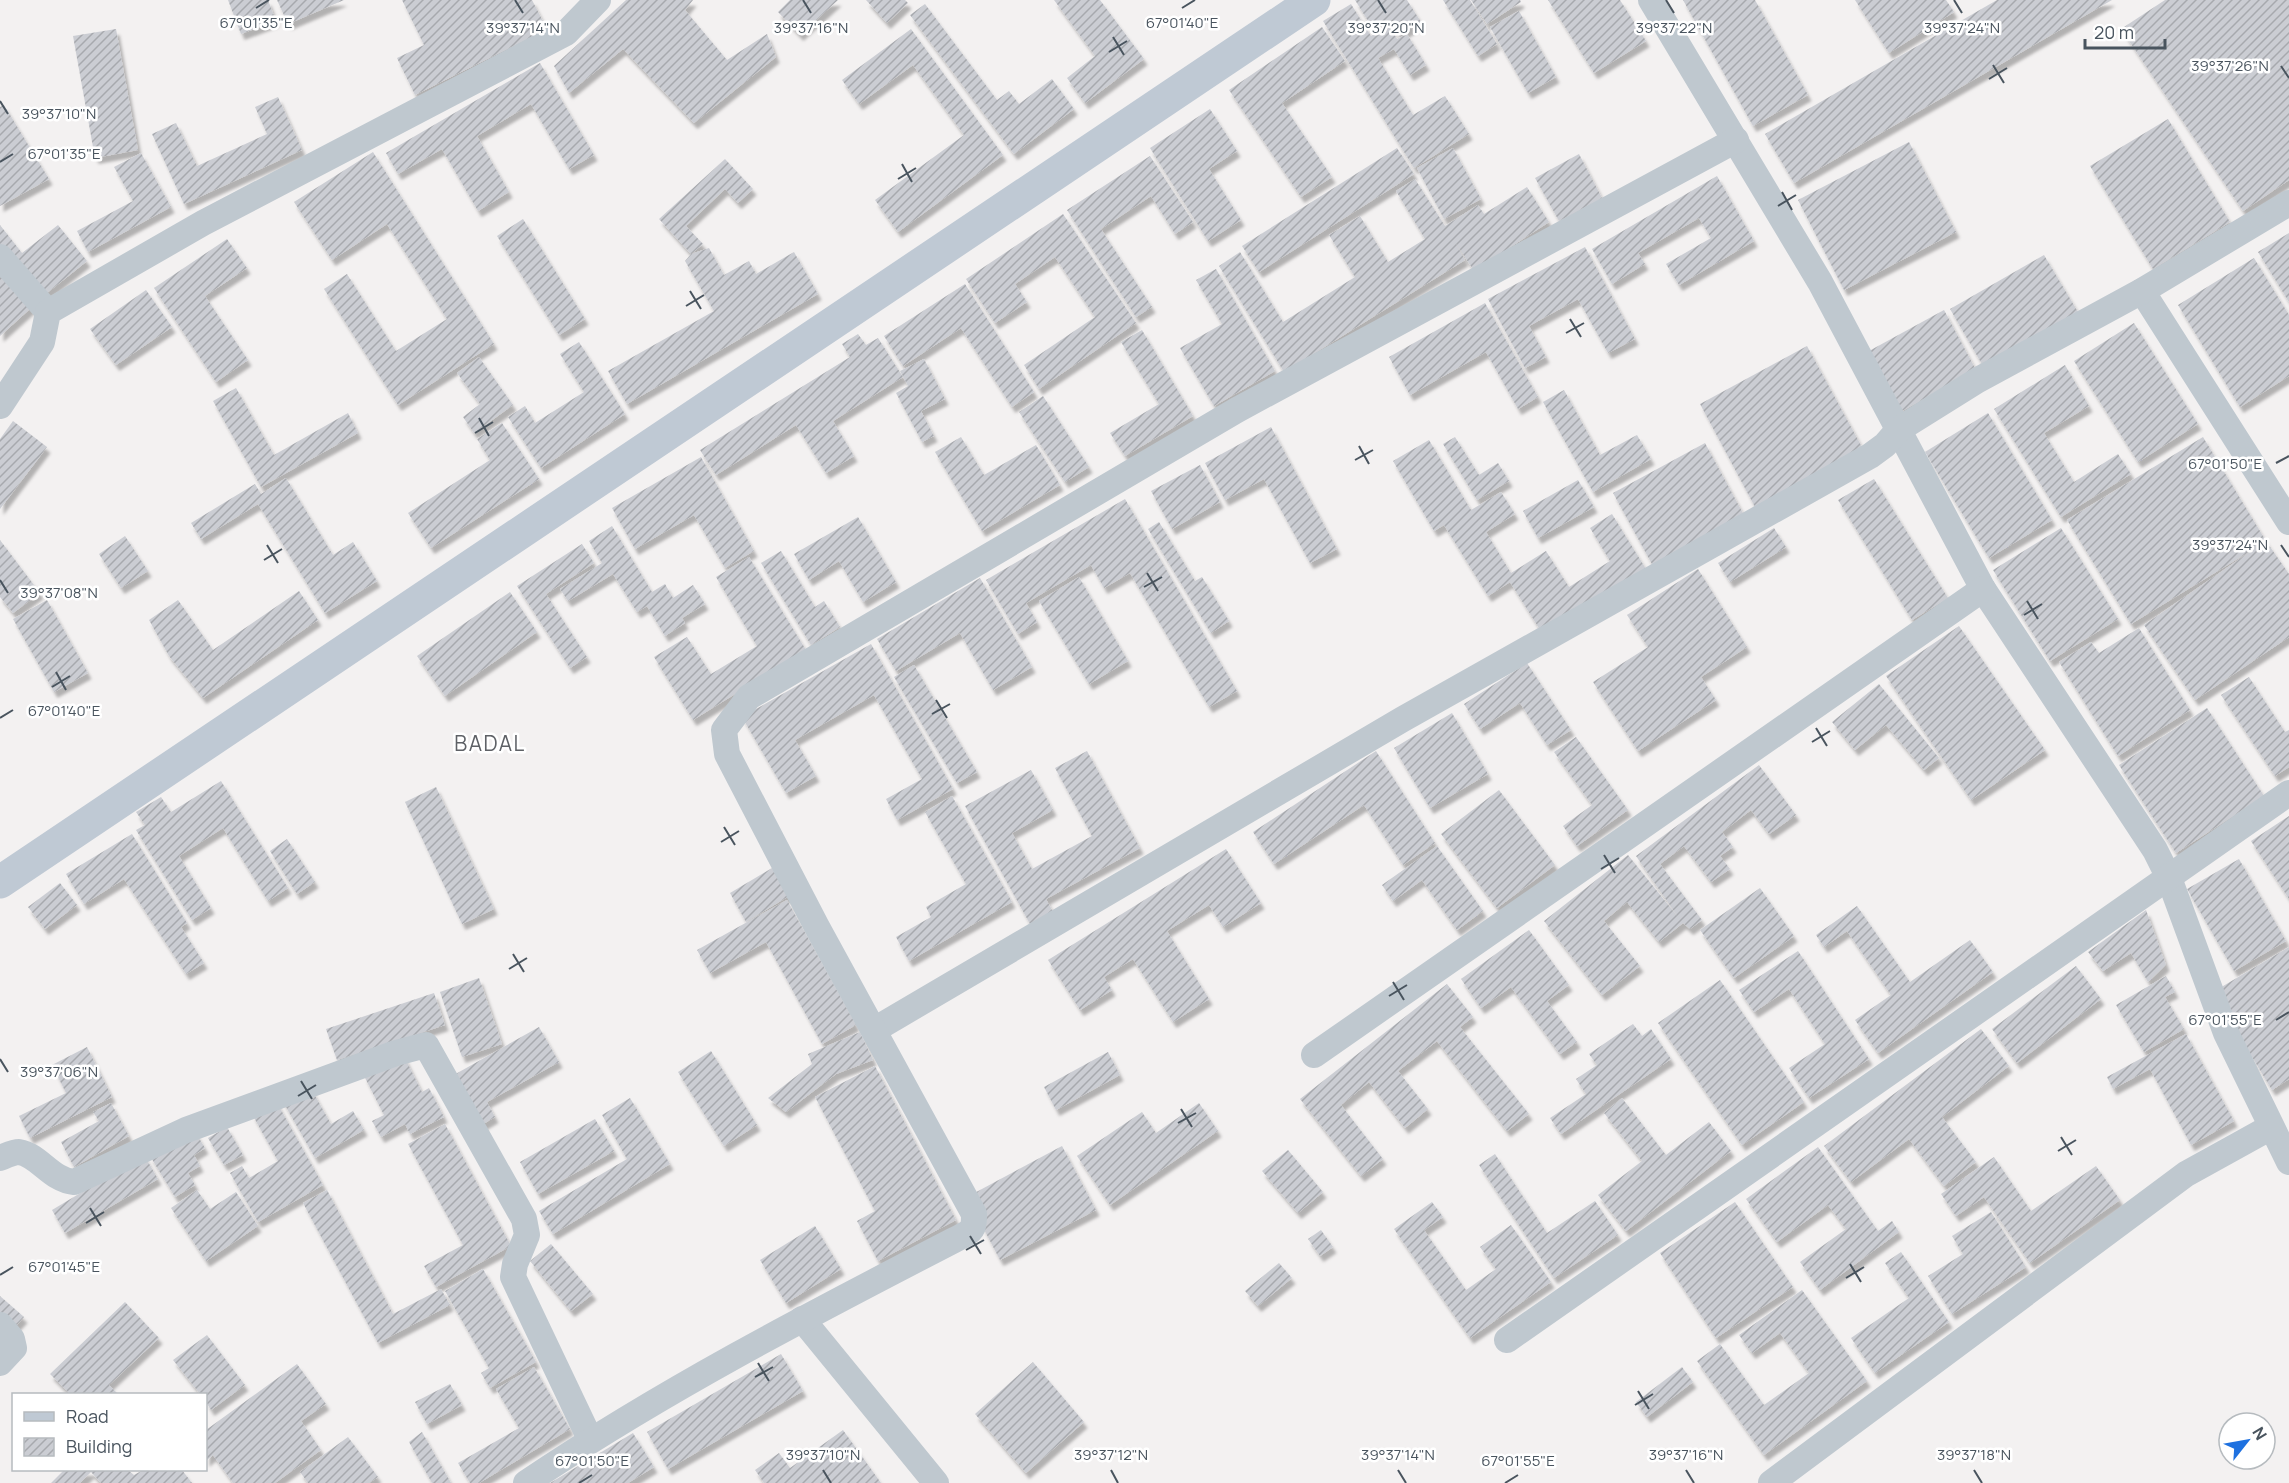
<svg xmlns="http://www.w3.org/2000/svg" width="2289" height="1483" font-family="Manrope,sans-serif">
	<defs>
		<pattern id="building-hatch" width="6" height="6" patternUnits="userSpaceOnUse" patternTransform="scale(1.5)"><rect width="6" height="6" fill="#cbcdd3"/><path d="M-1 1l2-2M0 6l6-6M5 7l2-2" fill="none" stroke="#a7a9ae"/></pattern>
		<filter id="shadow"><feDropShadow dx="3.5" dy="6" stdDeviation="1.5" flood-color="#0004"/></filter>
	</defs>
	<rect width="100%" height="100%" fill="#f3f1f1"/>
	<g fill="url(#building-hatch)" filter="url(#shadow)">
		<polygon points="228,0 268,0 276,21 241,34"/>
		<polygon points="277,0 344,0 288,24"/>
		<polygon points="402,0 532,0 547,29 415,95 397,58 424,45"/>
		<polygon points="626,0 693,0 685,10 727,60 767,34 776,57 694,123 623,49 569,93 554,66"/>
		<polygon points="790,0 838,0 800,35 778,12"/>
		<polygon points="866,0 905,0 908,3 887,23"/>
		<polygon points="1054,0 1100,0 1144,59 1085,103 1067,78 1095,56"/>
		<polygon points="1355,0 1407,0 1421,22 1399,36 1389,20 1373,29"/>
		<polygon points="1443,0 1470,0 1497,44 1478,56"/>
		<polygon points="1471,0 1520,0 1521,2 1487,24"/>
		<polygon points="1548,0 1620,0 1646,41 1594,73"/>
		<polygon points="1683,0 1755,0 1808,95 1753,126"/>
		<polygon points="1855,0 1946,0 1954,12 1889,53"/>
		<polygon points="1997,0 2112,0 1794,183 1765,134"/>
		<polygon points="2165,0 2289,0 2289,180 2243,211 2121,29"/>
		<polygon points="925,4 997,100 1009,91 1019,104 1052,79 1074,109 1014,154 910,15"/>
		<polygon points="1351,4 1371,36 1389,25 1397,39 1407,34 1426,65 1410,75 1394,49 1378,58 1413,115 1445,96 1469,134 1414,168 1323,21"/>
		<polygon points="1519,11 1556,77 1528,93 1490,27"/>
		<polygon points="1322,27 1345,61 1282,103 1332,177 1301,197 1229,90"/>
		<polygon points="116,29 138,150 95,158 73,36"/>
		<polygon points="911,29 1003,155 898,232 875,200 964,135 913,65 859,104 842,80"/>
		<polygon points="540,63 594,155 569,169 531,104 477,136 509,192 478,211 442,149 398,174 386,153"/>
		<polygon points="278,97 302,150 184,204 152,134 176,123 197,166 267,134 255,107"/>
		<polygon points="4,105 49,179 0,206 0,107"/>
		<polygon points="1210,109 1237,151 1209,169 1241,220 1208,241 1150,148"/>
		<polygon points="2168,119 2230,222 2153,269 2090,166"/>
		<polygon points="1909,142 1956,232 1844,290 1798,200"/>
		<polygon points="1397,148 1414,174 1259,272 1242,246"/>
		<polygon points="1453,148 1481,199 1444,219 1417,168"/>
		<polygon points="373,152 494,344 398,405 324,289 347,274 396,351 447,319 387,224 332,260 294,202"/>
		<polygon points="141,153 171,207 88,252 77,231 133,201 114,167"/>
		<polygon points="1579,154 1602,198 1559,221 1535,178"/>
		<polygon points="1150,156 1193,222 1175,234 1151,196 1101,229 1152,307 1136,317 1067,210"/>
		<polygon points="725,159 753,189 738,203 725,189 686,226 703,244 691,254 709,248 724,275 749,261 756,274 794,252 818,294 627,404 608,371 714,311 685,261 691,254 659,219"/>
		<polygon points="1717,176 1754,241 1679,285 1666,264 1711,238 1699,218 1638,253 1645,264 1612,284 1592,249"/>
		<polygon points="1415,179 1445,226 1478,205 1484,214 1527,187 1549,222 1474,271 1455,242 1465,260 1284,372 1219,266 1240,252 1283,322 1355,277 1329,235 1360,216 1388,262 1425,239 1396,191"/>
		<polygon points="1063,214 1136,323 1039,389 1024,365 1095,317 1055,257 1015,284 1027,302 995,323 966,279"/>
		<polygon points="523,219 585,319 559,335 497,236"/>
		<polygon points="0,225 22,253 58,225 87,261 42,297 0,245"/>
		<polygon points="2289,233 2289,302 2258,252"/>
		<polygon points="227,239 247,268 205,296 248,360 216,382 154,288"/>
		<polygon points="1585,247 1635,339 1608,353 1578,299 1529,326 1546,357 1525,368 1488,299"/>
		<polygon points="2044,255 2078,312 1983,366 1950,309"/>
		<polygon points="2254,258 2289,315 2289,376 2240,407 2178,305"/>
		<polygon points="1216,269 1275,371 1214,406 1180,348 1222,324 1196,280"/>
		<polygon points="0,271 32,307 0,336"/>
		<polygon points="965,284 1034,392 1012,407 961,328 903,366 884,336"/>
		<polygon points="146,290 172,327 116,365 90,329"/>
		<polygon points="1485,303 1538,397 1518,409 1486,352 1410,395 1389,357"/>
		<polygon points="1944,310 1976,370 1902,411 1869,351"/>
		<polygon points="2134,323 2198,424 2138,462 2074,361"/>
		<polygon points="1142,330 1193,416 1125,456 1110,433 1159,404 1121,342"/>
		<polygon points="858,334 866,345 878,338 903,377 833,421 854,456 826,473 796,425 716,475 700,450 850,357 842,344"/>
		<polygon points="579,342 625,414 541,468 508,417 525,406 535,423 584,392 560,354"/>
		<polygon points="1807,346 1863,449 1755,507 1700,404"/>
		<polygon points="479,357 513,405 474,433 463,417 480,404 457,373"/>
		<polygon points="924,359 945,399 921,411 934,436 922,442 896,393 908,386 900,371"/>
		<polygon points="2065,365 2089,406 2044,433 2074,482 2118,454 2131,474 2061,517 1994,409"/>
		<polygon points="236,388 274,455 348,413 358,433 261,487 213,401"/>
		<polygon points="1564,390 1600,455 1637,435 1651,459 1593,492 1543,402"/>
		<polygon points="1043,396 1089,467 1065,482 1019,412"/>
		<polygon points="1988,413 2052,520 1989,558 1925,452"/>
		<polygon points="13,421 47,447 0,509 0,439"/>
		<polygon points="502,423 539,479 431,548 408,513 490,460 477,439"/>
		<polygon points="1271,427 1337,549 1310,563 1264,479 1225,500 1205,463"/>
		<polygon points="961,437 984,475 1036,445 1060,485 982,531 935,452"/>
		<polygon points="1455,437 1479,475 1498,463 1509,481 1477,500 1443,444"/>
		<polygon points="2203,437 2266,541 2289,574 2289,637 2195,700 2144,625 2257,547 2131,624 2067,520"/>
		<polygon points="1429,440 1471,510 1501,492 1515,514 1486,532 1511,573 1546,551 1569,587 1610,561 1590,528 1612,514 1646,569 1542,633 1510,582 1488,596 1444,525 1434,531 1393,461"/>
		<polygon points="1705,443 1745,517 1653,566 1613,493"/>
		<polygon points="701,457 754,551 725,568 694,515 635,549 612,508"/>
		<polygon points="1200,465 1220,502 1172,529 1151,491"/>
		<polygon points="286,478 333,555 353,542 377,581 325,613 258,504 201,539 191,523 255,484 261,494"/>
		<polygon points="1874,479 1948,598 1912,620 1838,500"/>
		<polygon points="1578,480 1594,507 1538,538 1523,511"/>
		<polygon points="1125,499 1237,691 1209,707 1130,573 1104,588 1091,565 1026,603 1037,622 1018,634 986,580"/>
		<polygon points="858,517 896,582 863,602 839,561 809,580 794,554"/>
		<polygon points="1159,522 1195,581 1202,577 1229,621 1211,633 1148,529"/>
		<polygon points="612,526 652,592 665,584 673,598 693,585 705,604 682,618 685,623 665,636 647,606 637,612 613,574 568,601 560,589 602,563 589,541"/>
		<polygon points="1774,528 1786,547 1730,582 1718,563"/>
		<polygon points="2061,528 2118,619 2050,661 1993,570"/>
		<polygon points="125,536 148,571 121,588 99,554"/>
		<polygon points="0,540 40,593 13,613 0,597"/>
		<polygon points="582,544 594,563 546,594 587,657 570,668 517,586"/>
		<polygon points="781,551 815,607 824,601 840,627 811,645 761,563"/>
		<polygon points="749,557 806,650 693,720 654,657 687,637 711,674 757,646 716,577"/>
		<polygon points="1698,569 1747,647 1701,677 1716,700 1638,751 1593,682 1648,647 1627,615"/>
		<polygon points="1079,577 1128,661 1089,684 1039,601"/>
		<polygon points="980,578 1032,667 993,690 960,633 896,671 877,639"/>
		<polygon points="299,591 318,620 203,698 169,656 149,620 178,600 213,650"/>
		<polygon points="510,592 537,632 445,696 417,656"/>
		<polygon points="47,600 88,673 54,692 13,619"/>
		<polygon points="1959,626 2045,750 1971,800 1886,676"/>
		<polygon points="2139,628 2190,710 2118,756 2059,662 2091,642 2099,653"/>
		<polygon points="871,644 953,789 897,820 886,799 922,779 874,695 795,740 816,776 786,793 742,717"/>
		<polygon points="1527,663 1571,730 1547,745 1520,703 1480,729 1464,704"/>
		<polygon points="914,665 977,772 957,783 894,677"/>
		<polygon points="2249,677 2285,732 2289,730 2289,767 2275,776 2221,695"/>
		<polygon points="1879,684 1939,758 1924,770 1886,725 1855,750 1832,722"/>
		<polygon points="2207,708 2264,796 2176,853 2119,765"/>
		<polygon points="1452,713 1488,774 1430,808 1394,748"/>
		<polygon points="1576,737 1628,810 1577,846 1563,826 1592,805 1554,752"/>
		<polygon points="1087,751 1140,848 1046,899 1053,912 1030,924 965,806 1031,770 1053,810 1012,833 1032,869 1092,836 1055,768"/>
		<polygon points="1376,751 1435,843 1403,865 1364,805 1274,864 1253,832"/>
		<polygon points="1759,765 1796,815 1769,834 1751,810 1722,832 1733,847 1720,856 1730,869 1711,882 1684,846 1660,864 1702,920 1690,929 1683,923 1659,942 1627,902 1604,921 1640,966 1602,995 1544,921 1628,855 1678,917 1636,856"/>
		<polygon points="221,781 288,888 268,901 223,828 179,856 211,908 192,920 136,830 145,825 136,812 161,797 171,812"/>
		<polygon points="436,787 494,909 462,924 405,802"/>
		<polygon points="1499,790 1555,865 1497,908 1441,834"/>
		<polygon points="952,796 1012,902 909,961 896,937 931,917 926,907 966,884 925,812"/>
		<polygon points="2289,816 2289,899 2251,841"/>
		<polygon points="132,834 187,923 181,927 204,963 186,974 124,879 84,904 66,874"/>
		<polygon points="287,839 315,882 297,894 270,851"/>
		<polygon points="1437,846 1483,911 1457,930 1422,880 1393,901 1382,885"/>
		<polygon points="1226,849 1261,903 1223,927 1209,905 1167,931 1209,999 1173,1022 1133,959 1104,977 1112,990 1080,1010 1048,960"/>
		<polygon points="2239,859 2286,941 2234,971 2187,889"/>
		<polygon points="772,868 789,896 746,922 730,893"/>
		<polygon points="60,883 77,905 45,929 28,907"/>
		<polygon points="1760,888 1794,936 1734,978 1700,930"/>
		<polygon points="787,900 856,1025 822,1044 766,942 710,973 697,950"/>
		<polygon points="1857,906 1910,982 1970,940 1993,972 1878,1053 1855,1020 1891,995 1847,931 1824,947 1816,935"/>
		<polygon points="2146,910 2166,965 2148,982 2131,953 2103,971 2088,952"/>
		<polygon points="1529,930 1569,985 1547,1001 1577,1042 1560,1054 1511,987 1481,1008 1461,979"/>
		<polygon points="2289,947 2289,1079 2272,1090 2213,992"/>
		<polygon points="1798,951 1869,1059 1809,1098 1789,1068 1825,1044 1789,989 1754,1012 1739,990"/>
		<polygon points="2076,966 2101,999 2017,1063 1992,1029"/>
		<polygon points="2166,976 2175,992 2165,997 2184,1029 2144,1052 2116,1005"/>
		<polygon points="479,978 502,1044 462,1057 440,992"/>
		<polygon points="1720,980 1804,1102 1742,1145 1658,1023"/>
		<polygon points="1447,984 1473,1017 1460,1027 1529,1114 1507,1131 1437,1041 1398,1071 1428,1109 1405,1128 1369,1082 1341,1105 1383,1159 1361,1176 1300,1099"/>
		<polygon points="434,993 445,1025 337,1060 326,1029"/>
		<polygon points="1633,1024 1642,1036 1651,1029 1671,1059 1561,1134 1550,1118 1586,1094 1576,1079 1597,1065 1589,1054"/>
		<polygon points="539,1027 559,1062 487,1102 495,1117 480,1126 452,1076"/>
		<polygon points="1981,1029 2009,1066 1942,1117 1976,1162 1944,1186 1909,1139 1851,1182 1824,1146"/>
		<polygon points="860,1032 873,1060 836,1074 786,1112 768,1098 812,1064 808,1054"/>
		<polygon points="2186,1034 2234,1121 2191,1145 2150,1069 2113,1089 2107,1077"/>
		<polygon points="87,1047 112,1097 30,1138 19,1116 66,1093 52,1065"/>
		<polygon points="711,1051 757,1125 724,1146 678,1072"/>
		<polygon points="1108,1052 1120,1075 1056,1110 1044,1087"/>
		<polygon points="404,1056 422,1092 429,1088 444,1117 410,1134 405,1124 381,1137 372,1121 384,1115 364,1076"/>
		<polygon points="875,1066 956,1220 878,1261 857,1221 875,1211 815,1097"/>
		<polygon points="309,1085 331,1124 353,1111 364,1130 315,1158 282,1100"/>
		<polygon points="630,1098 670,1164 553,1234 539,1211 627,1159 602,1115"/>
		<polygon points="1622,1098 1666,1155 1709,1122 1731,1151 1626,1231 1598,1195 1642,1161 1604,1113"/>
		<polygon points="276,1101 323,1185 258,1222 230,1173 242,1166 249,1178 278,1161 252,1114"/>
		<polygon points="111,1103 129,1136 74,1167 61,1142 99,1121 93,1112"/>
		<polygon points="1199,1103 1218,1131 1110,1205 1077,1156 1142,1112 1156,1133"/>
		<polygon points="595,1119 614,1151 538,1194 520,1162"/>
		<polygon points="445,1124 511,1246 436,1287 424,1266 463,1245 408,1144"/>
		<polygon points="227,1127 243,1155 224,1165 208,1138"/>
		<polygon points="194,1130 205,1148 194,1155 200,1166 188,1173 195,1185 175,1197 150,1156"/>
		<polygon points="1062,1146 1096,1210 1000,1260 967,1197"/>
		<polygon points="1818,1147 1878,1231 1892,1221 1899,1232 1820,1290 1800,1262 1846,1229 1828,1205 1777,1242 1746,1199"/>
		<polygon points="1288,1150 1323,1192 1298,1213 1262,1171"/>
		<polygon points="1495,1154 1547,1233 1595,1201 1618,1235 1554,1278 1479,1165"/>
		<polygon points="144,1155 158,1179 65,1233 52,1210"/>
		<polygon points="1994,1157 2031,1211 2096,1166 2120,1200 2030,1263 1984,1197 1956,1216 1941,1194"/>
		<polygon points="197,1190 210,1209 236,1192 258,1226 206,1261 171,1208"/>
		<polygon points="327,1190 393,1314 441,1289 450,1305 378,1343 303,1203"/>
		<polygon points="1432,1202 1443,1217 1424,1230 1466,1290 1496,1269 1480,1247 1511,1225 1551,1282 1470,1338 1394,1229"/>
		<polygon points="1735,1202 1793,1287 1716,1338 1660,1253"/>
		<polygon points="1991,1212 2026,1267 1952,1314 1928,1276 1963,1254 1952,1236"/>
		<polygon points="815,1226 841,1269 786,1303 760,1260"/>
		<polygon points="1321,1230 1333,1247 1320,1256 1308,1239"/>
		<polygon points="551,1244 593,1294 571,1311 530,1261"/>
		<polygon points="1901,1252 1949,1322 1875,1373 1851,1338 1909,1298 1885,1263"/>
		<polygon points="1279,1263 1292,1278 1258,1306 1245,1291"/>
		<polygon points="483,1269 536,1362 490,1388 481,1373 489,1368 445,1291"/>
		<polygon points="1802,1290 1867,1381 1764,1455 1697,1361 1720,1344 1764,1405 1809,1373 1780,1333 1752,1353 1739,1335"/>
		<polygon points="0,1296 24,1317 11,1331 0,1321"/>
		<polygon points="125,1302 159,1338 109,1385 118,1394 70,1394 50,1374"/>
		<polygon points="207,1335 245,1385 211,1410 206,1402 206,1394 200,1394 173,1360"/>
		<polygon points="781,1354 803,1391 668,1469 647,1432"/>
		<polygon points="1033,1362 1084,1422 1026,1473 975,1414"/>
		<polygon points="297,1364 326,1404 301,1421 321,1450 275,1483 233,1483 213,1455 206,1461 206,1430"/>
		<polygon points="534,1367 570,1429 479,1483 470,1483 458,1463 519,1428 496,1389"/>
		<polygon points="1682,1367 1693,1382 1647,1417 1636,1402"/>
		<polygon points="450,1384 462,1405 427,1424 415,1402"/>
		<polygon points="843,1430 881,1483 764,1483 755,1470 779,1453 790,1468"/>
		<polygon points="422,1432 451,1483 432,1483 409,1442"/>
		<polygon points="633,1433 654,1467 628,1483 550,1483"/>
		<polygon points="348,1437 378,1477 369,1483 308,1483 300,1472"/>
		<polygon points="64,1470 128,1470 134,1475 143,1470 182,1470 192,1483 101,1483 91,1472 80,1483 51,1483"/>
	</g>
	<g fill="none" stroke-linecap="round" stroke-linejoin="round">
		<g stroke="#bfc8cf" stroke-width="26">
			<polyline points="1651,0 1820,282 1983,589 2155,850 2169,878 2226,1033 2289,1162"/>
			<polyline points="0,257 48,312"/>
			<polyline points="2142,291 2289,522"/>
			<polyline points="0,406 42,342 48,312 203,223 566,33 598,0"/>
			<polyline points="874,1030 1403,719 1870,456 1885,445 1898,430 1978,380 2142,291 2289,203"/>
			<polyline points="1314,1055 1983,589"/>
			<path d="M 0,1158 C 5,1156 13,1152 19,1152 C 39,1155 51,1180 74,1182 L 186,1130 L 396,1053 L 426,1045 L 524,1219 L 527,1235 L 515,1264 L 513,1277 L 590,1439"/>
			<polyline points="802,1319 936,1483"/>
			<polyline points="0,1325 12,1339 14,1348 0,1363"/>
			<polyline points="1507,1340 2289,793"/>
			<path d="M 526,1483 C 665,1389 815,1312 964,1235 C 974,1230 974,1225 974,1214 L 817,927 L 727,754 L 724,730 L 749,697 L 1237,410 L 1736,140"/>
			<polyline points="1771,1483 2186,1174 2271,1127"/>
		</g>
		<polyline stroke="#bfc9d4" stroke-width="33" points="0,882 1314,0"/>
	</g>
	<path fill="none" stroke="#49545e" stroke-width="2" d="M 515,0 L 523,13M 803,0 L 811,13M 1378,0 L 1386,13M 1666,0 L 1674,13M 1954,0 L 1962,13M 256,8 L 269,0M 1182,8 L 1195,0M 1113,37 L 1124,55M 1109,52 L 1127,41M 1993,65 L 2004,83M 2281,66 L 2289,78M 1989,79 L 2007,68M 0,101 L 8,114M 0,162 L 13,154M 902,164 L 912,182M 898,179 L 916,168M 1782,192 L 1792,210M 1778,206 L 1796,195M 690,291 L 701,309M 686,306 L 704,295M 1570,319 L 1581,337M 1566,333 L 1584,323M 479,418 L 489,436M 475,433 L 493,422M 1359,446 L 1369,464M 1355,460 L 1373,450M 2276,463 L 2289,456M 267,545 L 278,563M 2281,545 L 2289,557M 264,560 L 282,549M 1147,573 L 1158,591M 0,580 L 8,593M 1144,587 L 1162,577M 2027,601 L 2038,619M 2024,615 L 2042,604M 56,672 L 66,690M 52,687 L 70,676M 936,700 L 947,718M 932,714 L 950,704M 0,718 L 13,710M 1816,728 L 1827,746M 1812,742 L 1830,731M 724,827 L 735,845M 721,842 L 739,831M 1604,855 L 1615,873M 1601,869 L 1619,858M 513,954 L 524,972M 509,969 L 527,958M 1393,982 L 1404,1000M 1389,996 L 1407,985M 2276,1020 L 2289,1012M 0,1059 L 8,1072M 301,1081 L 312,1099M 298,1096 L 316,1085M 1181,1109 L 1192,1127M 1178,1123 L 1196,1113M 2061,1137 L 2072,1155M 2058,1151 L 2076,1140M 90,1208 L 101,1226M 86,1223 L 104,1212M 970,1236 L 981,1254M 966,1250 L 984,1240M 1850,1264 L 1861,1282M 0,1275 L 13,1267M 1846,1278 L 1864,1267M 758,1363 L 769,1381M 755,1377 L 773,1367M 1638,1391 L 1649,1409M 1635,1405 L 1653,1394M 823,1470 L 831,1483M 1111,1470 L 1118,1483M 1398,1470 L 1406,1483M 1686,1470 L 1694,1483M 1974,1470 L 1982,1483M 579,1483 L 592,1475M 1505,1483 L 1518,1475"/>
	<g text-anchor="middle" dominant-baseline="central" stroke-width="5" stroke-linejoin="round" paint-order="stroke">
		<g font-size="21" letter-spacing="1.5" fill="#5e6166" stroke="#fff">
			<text x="490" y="743">BADAL</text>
		</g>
	</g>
	<g font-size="15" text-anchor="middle" fill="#49545e" stroke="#fff" stroke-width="5" stroke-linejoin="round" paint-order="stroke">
		<text x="256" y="28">67°01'35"E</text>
		<text x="1182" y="28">67°01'40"E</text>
		<text x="523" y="33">39°37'14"N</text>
		<text x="811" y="33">39°37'16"N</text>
		<text x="1386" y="33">39°37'20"N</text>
		<text x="1674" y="33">39°37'22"N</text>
		<text x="1962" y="33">39°37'24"N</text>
		<text x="2230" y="71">39°37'26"N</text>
		<text x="59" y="119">39°37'10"N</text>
		<text x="64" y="159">67°01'35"E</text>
		<text x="2225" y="469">67°01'50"E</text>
		<text x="2230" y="550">39°37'24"N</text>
		<text x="59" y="598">39°37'08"N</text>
		<text x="64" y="716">67°01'40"E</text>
		<text x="2225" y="1025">67°01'55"E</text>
		<text x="59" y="1077">39°37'06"N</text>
		<text x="64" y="1272">67°01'45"E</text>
		<text x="823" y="1460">39°37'10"N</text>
		<text x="1111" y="1460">39°37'12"N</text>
		<text x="1398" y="1460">39°37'14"N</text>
		<text x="1686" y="1460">39°37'16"N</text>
		<text x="1974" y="1460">39°37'18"N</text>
		<text x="592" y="1466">67°01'50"E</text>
		<text x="1518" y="1466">67°01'55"E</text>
	</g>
	<rect x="12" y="1393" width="195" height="78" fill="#ffffff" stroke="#b6bbbf" stroke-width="1.5"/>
	<rect x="24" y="1412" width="30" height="9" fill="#bfc9d4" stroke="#b6bbbf" stroke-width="1.5"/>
	<text x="66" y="1423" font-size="18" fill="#49545e">Road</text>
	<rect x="24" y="1438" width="30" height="18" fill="url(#building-hatch)" stroke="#b6bbbf" stroke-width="1.5"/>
	<text x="66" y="1453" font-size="18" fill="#49545e">Building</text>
	<g transform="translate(2247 1441) rotate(59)"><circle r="28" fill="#ffffff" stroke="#b6bbbf" stroke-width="1.5"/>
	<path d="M0-4.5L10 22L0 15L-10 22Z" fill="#1e71e0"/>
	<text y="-9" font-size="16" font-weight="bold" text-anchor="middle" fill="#49545e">N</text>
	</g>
	<path d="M2085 39v9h80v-9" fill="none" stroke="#49545e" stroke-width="3"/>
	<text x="2094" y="39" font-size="18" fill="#49545e" stroke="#ffffff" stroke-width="4.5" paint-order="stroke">20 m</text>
</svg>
